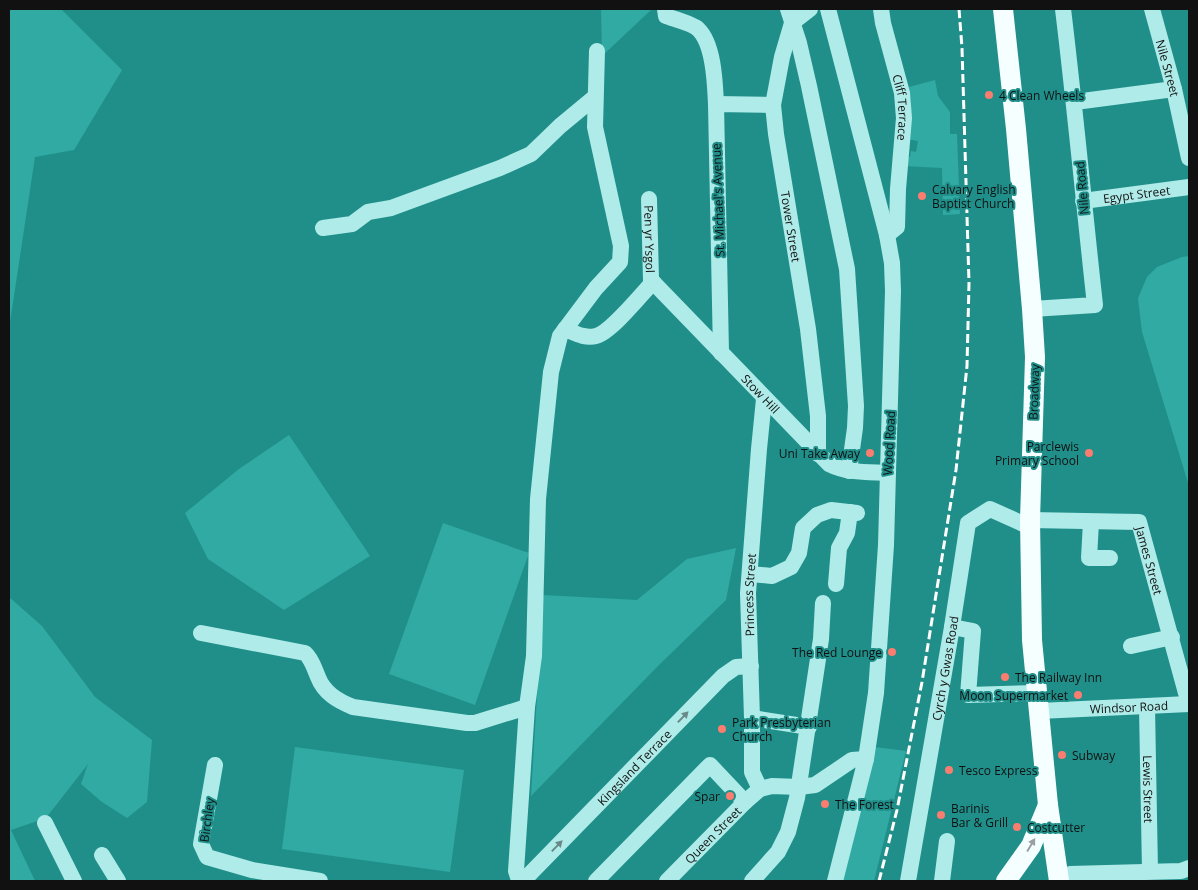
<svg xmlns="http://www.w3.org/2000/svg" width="1198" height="890" font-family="'Open Sans',sans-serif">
	<rect width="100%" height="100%" fill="#208f8a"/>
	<g fill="#30aaa3">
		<polygon points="9,9 61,9 122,70 74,150 35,157 9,329"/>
		<polygon points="601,9 652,9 602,56"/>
		<polygon points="935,80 938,96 950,112 950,134 957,134 960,214 943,215 942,168 903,166 904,156 910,157 911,151 916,152 918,141 906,139 911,103 909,87"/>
		<polygon points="1189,256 1189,486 1142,332 1138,298 1147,277 1157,267 1182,257"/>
		<polygon points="289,435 370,556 284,610 208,559 185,513 239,469"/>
		<polygon points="443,523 529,553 475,705 389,674"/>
		<polygon points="736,548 726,600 658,666 531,796 543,595 637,600 687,559"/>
		<polygon points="9,597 42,626 95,697 152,740 147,802 127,818 102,802 81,784 88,764 46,818 11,830 35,881 9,881"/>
		<polygon points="295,747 464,770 450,872 282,849"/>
		<polygon points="875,747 906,751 874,881 841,881"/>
	</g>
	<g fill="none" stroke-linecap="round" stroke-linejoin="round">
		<g stroke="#afece9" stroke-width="16">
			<path d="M 665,9 L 666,16 C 674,19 693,24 698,29 C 714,44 715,84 716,104"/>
			<polyline points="788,9 799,43 809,86 847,269 856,406 855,428 849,471"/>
			<path id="s1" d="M 810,9 L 792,23 L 782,57 L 773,105 L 776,134 L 808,329 L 818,416 L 818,454"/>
			<polyline points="828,9 887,235 892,263 893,291 886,545 876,693 866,759 835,881"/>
			<path id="s2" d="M 881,9 L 883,23 L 902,93 L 904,118 L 898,189 L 897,227 L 887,235"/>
			<path id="s3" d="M 1152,9 L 1174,89 L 1189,158"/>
			<polyline points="1075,102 1174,89"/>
			<path id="s4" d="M 649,199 L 651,280 L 829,464 C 847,473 867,472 887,473"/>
			<path id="s5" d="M 1083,201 L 1189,187"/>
			<polyline points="323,228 352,224 368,212 391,208 500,168 531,154 560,126 595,97"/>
			<path d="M 1032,309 L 1095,305 C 1084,206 1075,107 1063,9"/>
			<path d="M 565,329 C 575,333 585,339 596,336 C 610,333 641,295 653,282"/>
			<polyline points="721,353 716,104 773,105"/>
			<path id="s6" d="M 1030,520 L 1139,522 L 1189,704"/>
			<polyline points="1091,522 1089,558 1110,558"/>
			<polyline points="750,574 772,576 791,567 799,553 803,528 817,515 831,510 857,513"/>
			<polyline points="836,584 839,548 847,533 850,512"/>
			<polyline points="952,627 973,631 968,695 1037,693"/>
			<path d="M 201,633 L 305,653 C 312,659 314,668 318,677 C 324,693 338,701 353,707 L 467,723 L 475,723 L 527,707 L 516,871 L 518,877 L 522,881"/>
			<polyline points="1131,646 1172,637"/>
			<polyline points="527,707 534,656 538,499 551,372 560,336 596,288 620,262 621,246 595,127 597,51"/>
			<path id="s7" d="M 1147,707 L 1150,871"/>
			<path id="s8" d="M 1039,711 L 1189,704"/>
			<polyline points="752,718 809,727"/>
			<polyline points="215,765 201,844 207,857 252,870 320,881"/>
			<path id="s9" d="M 760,789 L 752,772 L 752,718 L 748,593 L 759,449 L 764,399"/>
			<polyline points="45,823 74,881"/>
			<polyline points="102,855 118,881"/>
			<polyline points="1070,874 1181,871 1189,868"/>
			<path id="s10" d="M 523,881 L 723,676 L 736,667 L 751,666"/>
			<polyline points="596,881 710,765 745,802"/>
			<path id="s11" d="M 667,881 L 745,802 L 760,789 L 772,786 L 799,787 L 815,785 L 852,760 L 866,759"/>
			<polyline points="752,881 778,852 788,832 797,798 821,639 823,603"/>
			<path id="s12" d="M 908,881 L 952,627 L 968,523 L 990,509 L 1030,527"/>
			<polyline points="942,881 947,841"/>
		</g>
		<g stroke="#f5ffff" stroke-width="20">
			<polyline points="1003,9 1016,129 1032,309 1035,357 1030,520 1032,640 1048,805 1059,881"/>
			<polyline points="1006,881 1031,846 1048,805"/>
		</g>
		<polyline stroke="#fff" stroke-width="3" stroke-dasharray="9 4" stroke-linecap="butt" points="879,881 897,810 922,682 956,470 967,366 969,283 962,48 959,9"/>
	</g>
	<defs><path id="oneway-solid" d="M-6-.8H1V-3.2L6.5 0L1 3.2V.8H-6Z" transform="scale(1.25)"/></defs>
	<g fill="#688988">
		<use href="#oneway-solid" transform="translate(683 717) rotate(-46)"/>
		<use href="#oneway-solid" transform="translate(557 846) rotate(-46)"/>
	</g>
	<use fill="#9aa0a0" href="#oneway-solid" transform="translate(1031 845) rotate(-59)"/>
	<g fill="#fa7d6f" stroke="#208f8a" stroke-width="2">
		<circle cx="989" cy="95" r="5"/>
		<circle cx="922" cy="196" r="5"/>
		<circle cx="870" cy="453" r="5"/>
		<circle cx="1089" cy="453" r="5"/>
		<circle cx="892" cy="652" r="5"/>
		<circle cx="1005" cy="677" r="5"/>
		<circle cx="1078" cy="695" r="5"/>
		<circle cx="722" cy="729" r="5"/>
		<circle cx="1062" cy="755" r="5"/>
		<circle cx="949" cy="770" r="5"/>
		<circle cx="730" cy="796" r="5"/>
		<circle cx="825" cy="804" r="5"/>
		<circle cx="941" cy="815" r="5"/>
		<circle cx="1017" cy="827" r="5"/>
	</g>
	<g text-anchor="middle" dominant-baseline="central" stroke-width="4" stroke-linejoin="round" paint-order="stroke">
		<g font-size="12" fill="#111" stroke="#208f8a">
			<text stroke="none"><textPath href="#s3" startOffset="61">Nile Street</textPath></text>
			<text stroke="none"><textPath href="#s2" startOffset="101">Cliff Terrace</textPath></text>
			<text transform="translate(1082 188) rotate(-95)">Nile Road</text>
			<text stroke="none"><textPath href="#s5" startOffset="54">Egypt Street</textPath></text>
			<text transform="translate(718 200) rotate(-92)">St. Michael's Avenue</text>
			<text stroke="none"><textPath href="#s1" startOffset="230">Tower Street</textPath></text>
			<text stroke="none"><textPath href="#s4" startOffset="40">Pen yr Ysgol</textPath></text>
			<text transform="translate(1034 392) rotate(-88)">Broadway</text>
			<text stroke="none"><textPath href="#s4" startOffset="239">Stow Hill</textPath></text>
			<text transform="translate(889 443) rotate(-87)">Wood Road</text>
			<text stroke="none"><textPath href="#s6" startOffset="149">James Street</textPath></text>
			<text stroke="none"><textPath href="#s9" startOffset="196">Princess Street</textPath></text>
			<text stroke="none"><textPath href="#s12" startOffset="216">Cyrch y Gwas Road</textPath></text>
			<text stroke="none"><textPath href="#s8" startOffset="90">Windsor Road</textPath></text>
			<text stroke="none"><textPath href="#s10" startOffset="159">Kingsland Terrace</textPath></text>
			<text stroke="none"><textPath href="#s7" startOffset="82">Lewis Street</textPath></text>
			<text transform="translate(207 820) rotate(-82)">Birchley</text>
			<text stroke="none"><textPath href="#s11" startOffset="65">Queen Street</textPath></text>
		</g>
		<g font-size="12" fill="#111" stroke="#208f8a" text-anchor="start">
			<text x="999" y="95">4 Clean Wheels</text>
			<text x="932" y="189">Calvary English<tspan x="932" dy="14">Baptist Church</tspan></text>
			<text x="1079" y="446" text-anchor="end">Parclewis<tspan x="1079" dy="14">Primary School</tspan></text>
			<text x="860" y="453" text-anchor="end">Uni Take Away</text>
			<text x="882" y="652" text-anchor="end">The Red Lounge</text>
			<text x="1015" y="677">The Railway Inn</text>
			<text x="1068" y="695" text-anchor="end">Moon Supermarket</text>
			<text x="732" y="722">Park Presbyterian<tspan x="732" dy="14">Church</tspan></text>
			<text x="1072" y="755">Subway</text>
			<text x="959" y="770">Tesco Express</text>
			<text x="720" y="796" text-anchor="end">Spar</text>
			<text x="835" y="804">The Forest</text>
			<text x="951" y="808">Barinis<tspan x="951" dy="14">Bar &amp; Grill</tspan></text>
			<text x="1027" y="827">Costcutter</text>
		</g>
	</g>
	<rect width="1198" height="890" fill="none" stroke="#111111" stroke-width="20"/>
</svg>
